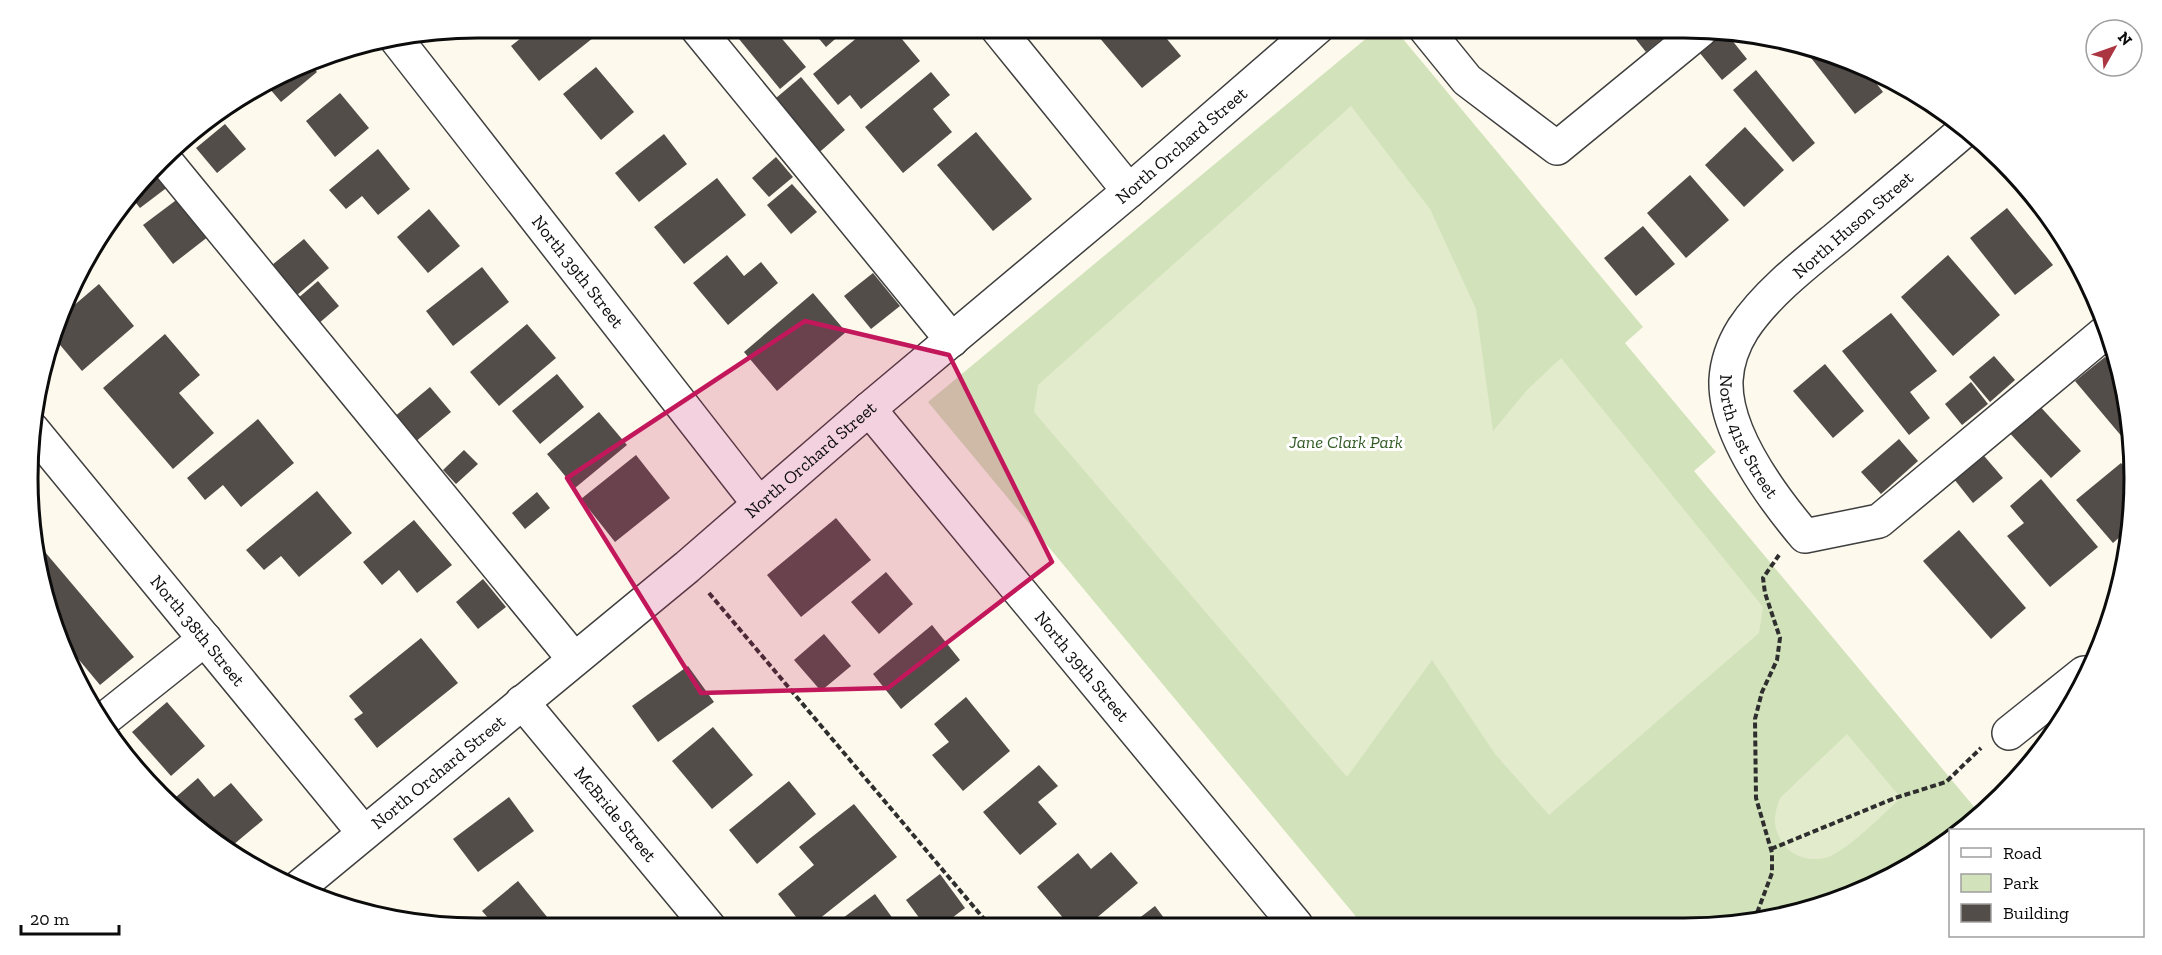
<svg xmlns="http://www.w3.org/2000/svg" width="2162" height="955" font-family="'Zilla Slab',serif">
	<rect width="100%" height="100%" fill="#fdf9ed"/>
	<polygon fill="#d2e3bb" points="1380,27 1393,27 1643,327 1625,343 1716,452 1694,471 1980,814 1963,830 1950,830 1950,840 1857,894 1744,924 1363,925 928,402"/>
	<g fill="#e2ebcc">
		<polygon points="1351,106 1430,209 1476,309 1493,431 1527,390 1561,358 1763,607 1759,633 1549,815 1495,754 1432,660 1347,777 1034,412 1038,385"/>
		<path d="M 1847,734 L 1901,798 C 1884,813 1847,851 1828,857 C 1813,862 1795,858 1785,846 C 1772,830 1773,816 1780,798 Z"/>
	</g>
	<g fill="#534d4a">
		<polygon points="535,27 593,27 598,34 539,81 511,46"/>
		<polygon points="753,27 772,27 806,67 780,89 739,39"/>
		<polygon points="809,27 849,27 826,47"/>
		<polygon points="870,27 892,27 920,61 861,109 850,95 838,105 813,74"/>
		<polygon points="1109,27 1157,27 1181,56 1142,88 1098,36"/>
		<polygon points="1626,27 1677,27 1646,52"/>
		<polygon points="1722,33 1727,34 1747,59 1722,80 1699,52"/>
		<polygon points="1815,49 1830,51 1874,71 1870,75 1883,92 1855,114 1808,54"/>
		<polygon points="309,62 317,72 281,102 264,82"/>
		<polygon points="596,67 634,112 601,140 563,94"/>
		<polygon points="1756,70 1815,143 1793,162 1733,90"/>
		<polygon points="931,72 950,95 933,109 952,132 903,173 865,127"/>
		<polygon points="801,77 845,130 815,156 770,103"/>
		<polygon points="340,93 369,128 335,157 306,121"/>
		<polygon points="225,124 246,149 217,173 196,148"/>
		<polygon points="1745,127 1784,170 1744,207 1705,165"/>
		<polygon points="976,132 1032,199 993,231 937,165"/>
		<polygon points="664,134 687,164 639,202 615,173"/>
		<polygon points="378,149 410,189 378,215 362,196 346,209 329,190"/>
		<polygon points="776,157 793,177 769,197 752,178"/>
		<polygon points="156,169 169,186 140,208 132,198"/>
		<polygon points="1690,175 1729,220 1686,258 1647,213"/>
		<polygon points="717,178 746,215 684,264 654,227"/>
		<polygon points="792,184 817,212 791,234 767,205"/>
		<polygon points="2031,191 2042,204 2074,255 2072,256 2025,196"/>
		<polygon points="179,198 209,236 173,264 143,225"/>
		<polygon points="2007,208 2053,265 2015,295 1970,238"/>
		<polygon points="429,209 460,246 428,273 397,237"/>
		<polygon points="1643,226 1675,264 1636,296 1604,258"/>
		<polygon points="304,239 329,268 297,295 272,265"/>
		<polygon points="727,255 744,276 761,262 778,283 728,325 693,283"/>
		<polygon points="1948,255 2000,315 1953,356 1901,297"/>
		<polygon points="482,267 509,302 453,346 426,311"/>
		<polygon points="873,273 900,306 871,329 844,296"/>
		<polygon points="318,281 339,306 318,324 297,299"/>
		<polygon points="99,284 134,326 82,371 55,339 65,313"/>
		<polygon points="813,293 846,332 777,391 744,352"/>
		<polygon points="1891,313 1937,371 1910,392 1930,418 1909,435 1842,351"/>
		<polygon points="527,324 556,358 499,406 470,372"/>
		<polygon points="165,334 200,375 179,393 214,433 173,469 103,388"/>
		<polygon points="1994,356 2015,380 1990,402 1969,377"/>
		<polygon points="2105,357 2122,378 2134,451 2075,381"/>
		<polygon points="1825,364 1864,411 1833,438 1793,391"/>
		<polygon points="557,374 584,407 540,444 512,411"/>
		<polygon points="1971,382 1988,404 1962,425 1945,404"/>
		<polygon points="430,387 451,412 414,443 393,418"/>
		<polygon points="2036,402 2081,451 2051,478 2006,429"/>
		<polygon points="599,412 627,445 575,488 547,454"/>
		<polygon points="258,419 294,463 241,507 223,485 205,500 187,478"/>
		<polygon points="1899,439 1918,461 1881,494 1861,472"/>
		<polygon points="464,450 478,464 456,484 443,470"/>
		<polygon points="1979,450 2003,478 1973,503 1950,474"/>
		<polygon points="636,455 670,498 615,542 581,499"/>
		<polygon points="2121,463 2133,477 2131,527 2113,543 2076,500"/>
		<polygon points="2041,479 2098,547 2050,587 2007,536 2024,523 2010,506"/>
		<polygon points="317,491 352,533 299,577 281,556 264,570 246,550"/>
		<polygon points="537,492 550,508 525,529 512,513"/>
		<polygon points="836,518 871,560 801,617 767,575"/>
		<polygon points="414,520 452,565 417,593 399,570 382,585 363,562"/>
		<polygon points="1959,530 2026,608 1991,639 1923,561"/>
		<polygon points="45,552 134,657 100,685 65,643 36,565 35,560"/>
		<polygon points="886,572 913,604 879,634 851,602"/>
		<polygon points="483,579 506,607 478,629 456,602"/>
		<polygon points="932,625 960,660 901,709 873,674"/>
		<polygon points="824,634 851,666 821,691 794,660"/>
		<polygon points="421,638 458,683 377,748 354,719 363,713 349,696"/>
		<polygon points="688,666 714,702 658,742 632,706"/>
		<polygon points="966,697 1010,751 963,791 932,755 949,742 934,724"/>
		<polygon points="167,702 205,746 171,776 132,732"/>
		<polygon points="713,727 753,775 712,809 672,761"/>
		<polygon points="1039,765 1058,786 1038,802 1057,824 1020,855 983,812"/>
		<polygon points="198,778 214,797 231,783 263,820 227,850 181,816 169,803"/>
		<polygon points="789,781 816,814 757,864 729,830"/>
		<polygon points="509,797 534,831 478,872 453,839"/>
		<polygon points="854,804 897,857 809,927 804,927 778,894 814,865 799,847"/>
		<polygon points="1111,852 1138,883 1087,926 1070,926 1037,887 1078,853 1091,869"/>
		<polygon points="940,874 965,908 940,927 926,927 906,900"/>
		<polygon points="518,881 556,928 497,928 482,911"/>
		<polygon points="875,894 899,927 831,927"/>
		<polygon points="1155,906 1170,926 1129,926"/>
	</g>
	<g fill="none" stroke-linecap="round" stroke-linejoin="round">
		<g stroke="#3f3f3f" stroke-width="36">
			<g id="minor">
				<polyline points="696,27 952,340"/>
				<polyline points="996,27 1129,191"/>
				<polyline points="1424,27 1467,80 1557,148 1701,30"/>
				<path id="s1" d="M 397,40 L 759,504"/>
				<path id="s2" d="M 1967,128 C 1924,165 1881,201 1838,237 C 1806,263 1766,294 1743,329 C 1733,345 1727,362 1726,380 C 1724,433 1773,498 1805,536 L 1879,521 L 2108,330"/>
				<polyline points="164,159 574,659"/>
				<path id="s3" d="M 869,409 L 1296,925"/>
				<path id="s4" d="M 32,429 L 364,833"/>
				<path id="s5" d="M 522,702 L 709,927"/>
				<polyline points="102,721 205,639"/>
				<polyline points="2009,733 2084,673"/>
				<path id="s6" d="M 298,888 L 687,567 L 869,409 L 1129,191 L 1318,27"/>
			</g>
		</g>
		<g stroke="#2e2e2e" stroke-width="4" stroke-dasharray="6 3" stroke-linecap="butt">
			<polyline points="709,593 990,926"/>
			<polyline points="1771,849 1895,798 1946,782 1981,748"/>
			<polyline points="1754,921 1772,873 1772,853 1756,798 1755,719 1762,692 1777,660 1780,638 1765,593 1763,578 1779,555"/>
		</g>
		<use href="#minor" stroke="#fff" stroke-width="33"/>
	</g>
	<path fill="#c2185b" fill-opacity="0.2" stroke="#c2185b" stroke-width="4.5" stroke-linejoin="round" d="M 805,321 L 949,355 L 1052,562 L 888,688 L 701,693 L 567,478 Z"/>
	<g text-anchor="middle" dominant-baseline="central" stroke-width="6" stroke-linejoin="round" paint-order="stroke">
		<g font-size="18" fill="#0c0c0c" stroke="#fff">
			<text stroke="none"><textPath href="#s6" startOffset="1154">North Orchard Street</textPath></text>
			<text transform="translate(1853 225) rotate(-41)">North Huson Street</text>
			<text stroke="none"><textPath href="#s1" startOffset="294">North 39th Street</textPath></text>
			<text stroke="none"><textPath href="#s2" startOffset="417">North 41st Street</textPath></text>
			<text stroke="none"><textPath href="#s6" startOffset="668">North Orchard Street</textPath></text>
			<text stroke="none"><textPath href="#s4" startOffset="261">North 38th Street</textPath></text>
			<text stroke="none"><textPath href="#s3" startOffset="334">North 39th Street</textPath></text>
			<text stroke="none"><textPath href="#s6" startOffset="182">North Orchard Street</textPath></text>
			<text stroke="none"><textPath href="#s5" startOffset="146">McBride Street</textPath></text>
		</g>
		<g font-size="18" font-style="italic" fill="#335b25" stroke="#fff">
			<text x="1346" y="442">Jane Clark Park</text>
		</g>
	</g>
	<path d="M0 0H2162V955H0ZM478 38H1684A440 440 0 0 1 2124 478V478A440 440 0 0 1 1684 918H478A440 440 0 0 1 38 478V478A440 440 0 0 1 478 38Z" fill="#fff" fill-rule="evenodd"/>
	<path fill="none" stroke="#0c0c0c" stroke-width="3" d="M478 38H1684A440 440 0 0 1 2124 478V478A440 440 0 0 1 1684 918H478A440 440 0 0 1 38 478V478A440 440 0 0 1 478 38Z"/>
	<rect x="1949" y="829" width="195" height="108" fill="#ffffff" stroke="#9e9e9e" stroke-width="1.5"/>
	<rect x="1961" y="848" width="30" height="9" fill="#ffffff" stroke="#9e9e9e" stroke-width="1.5"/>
	<text x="2003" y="859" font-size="18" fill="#0c0c0c">Road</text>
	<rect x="1961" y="874" width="30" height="18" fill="#d2e3bb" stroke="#9e9e9e" stroke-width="1.5"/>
	<text x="2003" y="889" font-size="18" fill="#0c0c0c">Park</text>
	<rect x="1961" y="904" width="30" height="18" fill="#534d4a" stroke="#9e9e9e" stroke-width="1.5"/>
	<text x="2003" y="919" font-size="18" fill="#0c0c0c">Building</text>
	<g transform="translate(2114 48) rotate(50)"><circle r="28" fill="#ffffff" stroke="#9e9e9e" stroke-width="1.5"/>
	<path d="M0-4.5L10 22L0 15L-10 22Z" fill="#ab3541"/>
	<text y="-9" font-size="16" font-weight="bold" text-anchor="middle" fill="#0c0c0c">N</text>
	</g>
	<path d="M21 925v9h98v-9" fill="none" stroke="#0c0c0c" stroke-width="3"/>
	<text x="30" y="925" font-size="18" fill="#0c0c0c" stroke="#ffffff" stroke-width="4.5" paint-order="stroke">20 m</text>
</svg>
